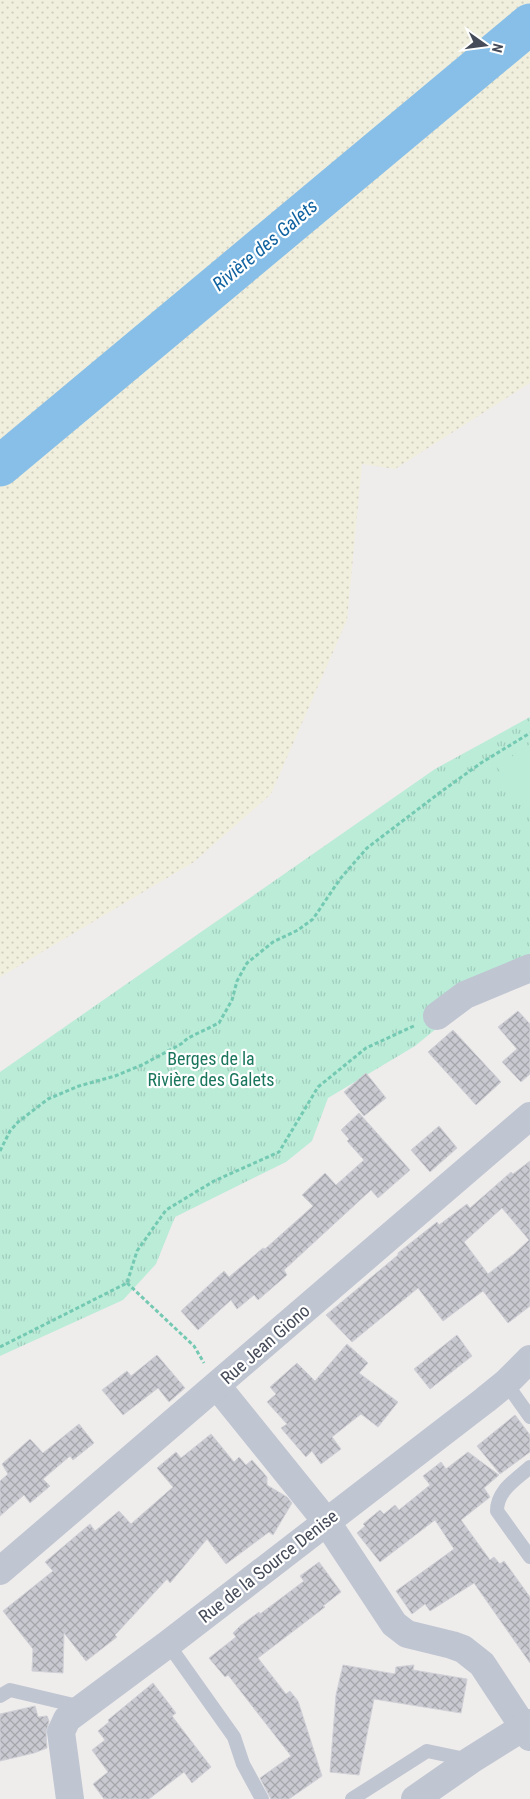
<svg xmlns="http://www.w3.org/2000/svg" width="530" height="1799" font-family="'Roboto Condensed',sans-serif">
	<defs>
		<pattern id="grass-tufts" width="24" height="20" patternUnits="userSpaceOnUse" patternTransform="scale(1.25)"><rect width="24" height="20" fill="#baecd8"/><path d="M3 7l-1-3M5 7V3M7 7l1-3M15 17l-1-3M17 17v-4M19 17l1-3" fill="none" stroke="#a1ccbc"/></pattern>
		<pattern id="sand-dots" width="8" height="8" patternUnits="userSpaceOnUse" patternTransform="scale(1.25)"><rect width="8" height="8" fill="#f0eedc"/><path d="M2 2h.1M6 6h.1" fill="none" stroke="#cfcebf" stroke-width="1.8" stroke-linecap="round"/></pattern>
		<pattern id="building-cross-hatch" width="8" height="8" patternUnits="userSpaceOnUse" patternTransform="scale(1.25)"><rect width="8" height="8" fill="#c9c9d1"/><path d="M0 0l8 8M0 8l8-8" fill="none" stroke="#a5a5ac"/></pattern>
	</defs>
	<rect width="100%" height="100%" fill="#efecec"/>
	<polygon fill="url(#grass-tufts)" points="530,717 530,979 469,1002 415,1046 328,1098 312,1141 286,1162 175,1217 156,1264 123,1300 0,1356 0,1072 435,769"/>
	<polygon fill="url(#sand-dots)" points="0,0 530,0 530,383 395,469 362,464 347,620 271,794 194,862 0,977"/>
	<polygon fill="#baecd8" points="530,744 530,816 497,767"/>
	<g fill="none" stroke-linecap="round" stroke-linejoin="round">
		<polyline stroke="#88bfe8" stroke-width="41" points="0,466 530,24"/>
	</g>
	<g fill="url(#building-cross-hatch)" stroke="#d0d0d7" fill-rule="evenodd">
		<polygon points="518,1011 530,1024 530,1074 521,1082 502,1062 517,1049 498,1027"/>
		<polygon points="453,1030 501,1082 476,1105 428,1052"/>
		<polygon points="366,1073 386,1098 364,1116 344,1092"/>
		<polygon points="359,1113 410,1170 378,1198 371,1190 284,1270 287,1275 258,1300 254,1295 237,1309 231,1300 198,1330 181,1311 224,1271 229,1277 263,1248 265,1249 313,1206 302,1195 325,1173 336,1185 364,1160 347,1141 349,1139 341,1130"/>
		<polygon points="439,1126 457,1148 430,1172 411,1150"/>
		<path d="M 530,1161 L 530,1306 L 508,1323 L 483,1291 L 443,1321 L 418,1288 L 352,1342 L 326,1315 L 398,1255 L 398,1253 L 437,1222 L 439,1225 L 467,1204 L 470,1208 L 511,1172 L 513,1174 ZM 502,1208 L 529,1240 L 514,1254 L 488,1274 L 464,1242 Z"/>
		<polygon points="457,1335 472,1356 430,1389 414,1369"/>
		<polygon points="347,1344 368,1363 359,1373 398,1402 378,1427 361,1414 332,1437 341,1449 321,1464 312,1451 306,1457 281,1428 287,1424 267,1402 276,1394 270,1387 297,1363 315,1381"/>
		<polygon points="157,1355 185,1388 169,1402 158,1388 123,1415 102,1390 127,1371 131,1376"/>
		<polygon points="515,1415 530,1435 530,1452 500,1474 477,1446"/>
		<polygon points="79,1424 94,1443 73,1460 70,1456 43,1479 50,1486 30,1503 24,1495 0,1516 0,1481 8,1474 2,1464 30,1439 43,1453"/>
		<polygon points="211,1434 234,1462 239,1457 246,1465 252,1460 267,1477 267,1485 287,1497 292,1503 273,1535 269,1532 226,1564 207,1539 170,1583 167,1579 115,1635 117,1637 86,1661 64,1633 63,1673 32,1671 33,1649 3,1611 53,1571 45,1562 90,1524 95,1531 119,1511 131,1524 173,1487 157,1468 176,1452 181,1458"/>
		<polygon points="468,1452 499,1475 484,1488 490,1497 461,1520 490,1560 494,1557 500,1564 504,1561 530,1597 530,1663 474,1583 430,1611 425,1604 412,1614 396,1591 454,1549 435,1520 380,1562 357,1533 365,1526 363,1524 380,1510 384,1514 395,1505 399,1510 430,1485 423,1476 441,1462 446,1469"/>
		<polygon points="319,1562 341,1592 323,1606 325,1607 258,1658 286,1694 290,1691 298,1701 322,1776 289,1799 271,1799 260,1778 291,1756 228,1675 225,1677 209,1658 236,1637 233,1633 240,1626 259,1612 260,1614 304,1581 300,1576"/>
		<polygon points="343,1665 395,1674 396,1667 414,1665 413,1670 467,1679 461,1713 374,1699 359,1775 330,1772 336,1695"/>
		<polygon points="153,1683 176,1713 172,1716 211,1767 192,1783 184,1772 149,1799 104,1799 93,1784 108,1772 92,1750 105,1740 98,1731 109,1722 108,1720"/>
		<polygon points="35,1706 38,1717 47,1716 49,1721 46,1734 47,1748 34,1753 0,1761 0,1714"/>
	</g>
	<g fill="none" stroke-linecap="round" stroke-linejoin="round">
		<g stroke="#73c9b1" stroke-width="3" stroke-dasharray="4 2.5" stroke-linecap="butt">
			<polyline points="0,1151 10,1131 18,1122 48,1099 79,1086 115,1076 142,1065 181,1044 188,1038 219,1023 232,1000 237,981 247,963 273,942 298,930 313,919 340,879 367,848 442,791 481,763 530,733"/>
			<polyline points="127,1283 194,1346 204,1363"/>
			<polyline points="0,1347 127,1283 137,1251 166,1210 214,1181 279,1152 318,1087 366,1048 416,1025"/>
		</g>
		<g stroke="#bfc5d1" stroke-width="14">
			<polyline points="506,1383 530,1417"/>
			<path d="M 530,1467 C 516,1480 497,1490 497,1511 L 530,1557"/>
			<polyline points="168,1644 234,1737 243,1764 262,1799"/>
			<polyline points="0,1696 10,1690 82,1707"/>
			<polyline points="352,1799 427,1751 470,1760"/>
		</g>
		<g stroke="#bfc5d1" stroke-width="28">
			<polyline points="437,1016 465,995 530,968"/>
			<polyline points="217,1386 326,1521 394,1624 407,1634 452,1645 463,1649 482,1664 530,1737"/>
			<polyline points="0,1571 530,1116"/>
			<polyline points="70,1799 61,1732 67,1719 168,1644 485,1400 506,1383 530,1359"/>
		</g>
		<polyline stroke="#bfc5d1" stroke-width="28" points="415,1799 471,1760 530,1723"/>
	</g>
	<g text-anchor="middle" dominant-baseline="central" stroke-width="4.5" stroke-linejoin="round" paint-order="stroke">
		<g font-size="18" fill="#19765c" stroke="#fff">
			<text x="211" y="1058">Berges de la<tspan x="211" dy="21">Rivière des Galets</tspan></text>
		</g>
		<g font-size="18" fill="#454b58" stroke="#fff">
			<text transform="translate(265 1344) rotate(-41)">Rue Jean Giono</text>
			<text transform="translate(268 1566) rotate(-38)">Rue de la Source Denise</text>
		</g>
		<g font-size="19" font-style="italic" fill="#1063a0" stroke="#fff">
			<text transform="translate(265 245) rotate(-40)">Rivière des Galets</text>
		</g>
	</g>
	<g transform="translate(485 45) rotate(104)" stroke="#ffffff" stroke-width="4" paint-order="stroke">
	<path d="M0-4L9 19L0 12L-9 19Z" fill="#454b58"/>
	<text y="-8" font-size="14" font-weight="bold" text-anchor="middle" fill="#454b58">N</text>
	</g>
</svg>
